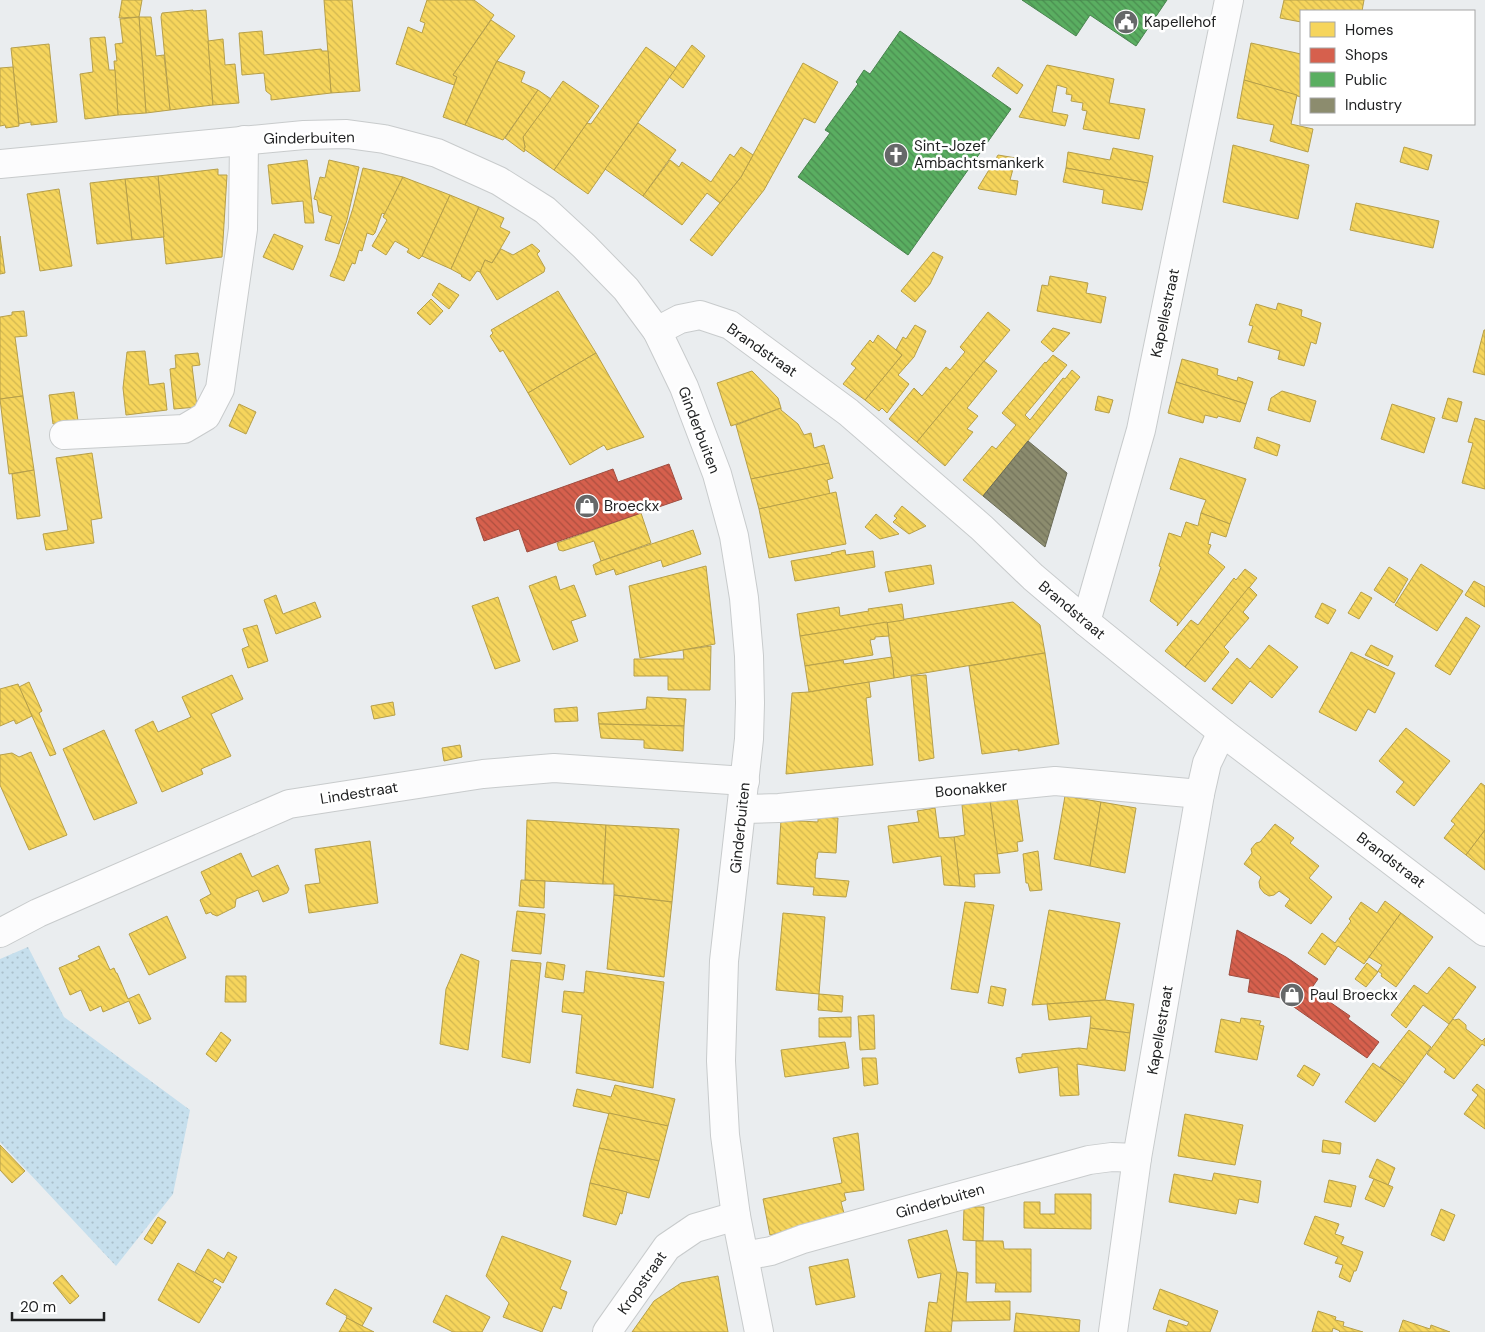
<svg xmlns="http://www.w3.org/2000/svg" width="1485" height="1332" font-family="'DM Sans',sans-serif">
	<defs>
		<pattern id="grass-dots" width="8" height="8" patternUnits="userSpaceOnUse" patternTransform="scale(1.25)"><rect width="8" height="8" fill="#c6dfed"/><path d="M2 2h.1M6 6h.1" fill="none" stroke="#aabfcb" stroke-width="1.8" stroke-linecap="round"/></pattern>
		<pattern id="homes-back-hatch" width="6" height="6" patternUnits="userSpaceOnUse" patternTransform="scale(1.25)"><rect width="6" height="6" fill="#f6d55c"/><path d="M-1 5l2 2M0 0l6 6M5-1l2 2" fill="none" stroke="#d2b750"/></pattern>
		<pattern id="shops-back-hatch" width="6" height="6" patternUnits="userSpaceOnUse" patternTransform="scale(1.25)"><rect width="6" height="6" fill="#d6604d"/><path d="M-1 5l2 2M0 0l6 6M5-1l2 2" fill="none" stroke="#ad4f40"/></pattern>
		<pattern id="public-back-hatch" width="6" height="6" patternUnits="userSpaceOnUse" patternTransform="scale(1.25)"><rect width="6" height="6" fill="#5aae61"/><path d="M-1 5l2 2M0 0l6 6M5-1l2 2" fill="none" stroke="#4a8d50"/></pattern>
		<pattern id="industry-back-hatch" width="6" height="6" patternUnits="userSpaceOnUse" patternTransform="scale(1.25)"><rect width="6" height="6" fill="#8c8c6e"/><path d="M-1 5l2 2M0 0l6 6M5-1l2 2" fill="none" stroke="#72725a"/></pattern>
	</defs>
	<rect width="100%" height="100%" fill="#eaedef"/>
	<polygon fill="url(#grass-dots)" points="28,947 64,1017 190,1110 173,1194 116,1266 0,1142 0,959"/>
	<g fill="url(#homes-back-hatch)" stroke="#b69f4a">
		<polygon points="122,0 142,0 139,17 119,18"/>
		<polygon points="324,0 352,0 360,91 331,93"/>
		<polygon points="427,0 474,0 494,15 453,75 457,77 454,85 396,64 408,27 422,33 425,23 420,21"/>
		<polygon points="1284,0 1364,0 1362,11 1301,11 1301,22 1280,18"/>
		<polygon points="193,10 193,11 206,10 213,105 170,110 161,17 162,13"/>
		<polygon points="139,17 151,17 156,56 164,55 170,110 146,113"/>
		<polygon points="139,17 146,113 118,115 114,61 117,61 115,44 123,43 120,19"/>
		<polygon points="491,20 515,36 497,61 465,125 443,117 457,77 453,75"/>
		<polygon points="262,31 264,55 321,49 322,51 328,51 331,93 271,100 271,95 266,91 264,73 242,75 239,33"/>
		<polygon points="105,37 109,70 115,70 118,115 85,119 80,74 93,72 90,38"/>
		<polygon points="223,39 225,65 235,64 239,103 213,105 208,41"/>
		<polygon points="1251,43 1301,54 1301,97 1244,80"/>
		<polygon points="49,44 57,122 31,125 31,122 19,124 11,48"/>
		<polygon points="692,45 705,56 683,88 669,77"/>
		<polygon points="646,47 676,68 588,194 554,170 587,123 591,124"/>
		<polygon points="497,61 525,72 521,82 538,90 503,140 465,125"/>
		<polygon points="803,63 838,82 815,123 804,118 764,190 712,256 690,240 741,177"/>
		<polygon points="1047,65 1114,79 1109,103 1145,109 1139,139 1083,129 1087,111 1082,110 1083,103 1071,101 1072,95 1066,94 1067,88 1057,85 1052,112 1068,115 1065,126 1019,117"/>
		<polygon points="13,67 19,126 6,128 5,125 0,126 0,68"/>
		<polygon points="998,67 1023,85 1017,94 992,76"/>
		<polygon points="1244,80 1297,95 1291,124 1313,129 1308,152 1270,141 1274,125 1237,118"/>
		<polygon points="563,81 599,106 554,170 524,149 525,147 523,137"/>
		<polygon points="538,90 551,99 523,137 525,147 524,149 525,150 524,152 505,138"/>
		<polygon points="638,123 676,150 643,196 605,169"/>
		<polygon points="1233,145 1309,165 1298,219 1223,202"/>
		<polygon points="741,147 753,155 741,177 720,203 707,193 682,225 643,196 670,160 679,167 682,162 711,182 730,154 734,157"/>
		<polygon points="1404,147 1432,155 1428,170 1400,162"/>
		<polygon points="1113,148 1153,156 1148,183 1066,168 1068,152 1110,160"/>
		<polygon points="998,155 1016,158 1010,180 1018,181 1016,195 979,189 978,188"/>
		<polygon points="307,160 314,223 305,223 303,201 272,204 268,165"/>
		<polygon points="329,160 359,167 347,220 339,244 325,240 332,216 319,212 317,200 314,199 320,177 325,178"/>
		<polygon points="363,168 403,177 385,214 382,213 375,233 373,235 367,233 362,251 359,250 355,264 352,263 344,281 330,276 337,258 353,208"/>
		<polygon points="1066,168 1148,183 1142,210 1102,203 1104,190 1063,182"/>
		<polygon points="218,169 218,175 227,175 222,257 166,264 158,176"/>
		<polygon points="158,176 164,237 132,240 125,179"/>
		<polygon points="403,177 450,195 422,256 419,259 407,252 409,249 395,241 386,255 372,246 387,220 383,217"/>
		<polygon points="125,179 132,240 97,244 90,183"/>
		<polygon points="59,189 72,266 40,271 27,194"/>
		<polygon points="450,195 479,207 451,269 422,256"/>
		<polygon points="1356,203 1439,221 1433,248 1350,230"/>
		<polygon points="479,207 504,218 500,227 510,232 492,263 485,260 480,272 477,271 470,281 461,276 462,275 451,269"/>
		<polygon points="274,234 303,246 293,270 263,257"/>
		<polygon points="0,236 5,273 0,274"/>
		<polygon points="532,244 540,251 537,254 545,268 544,272 497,300 480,272 485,260 492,263 501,249 513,255"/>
		<polygon points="933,252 943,257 930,284 915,302 901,291"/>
		<polygon points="1050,276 1088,283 1086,293 1106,297 1101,323 1037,311 1042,285 1048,286"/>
		<polygon points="439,283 459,295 449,309 432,295"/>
		<polygon points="558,291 596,353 528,393 503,350 500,352 490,336 493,333 491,330"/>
		<polygon points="431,299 443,311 430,325 417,313"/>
		<polygon points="1278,303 1302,310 1301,316 1321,323 1316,344 1311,342 1304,366 1278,359 1280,351 1248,342 1253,326 1249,325 1256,304 1276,310"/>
		<polygon points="24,311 27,336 15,337 23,396 0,399 0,317 12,315 12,312"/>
		<polygon points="988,312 1010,330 917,442 889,419 914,388 922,396 946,367 950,370 965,352 960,347"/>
		<polygon points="915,325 926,331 914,357 898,375 909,384 887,413 882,408 879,411 865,400 902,355 896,350 903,337 906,339"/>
		<polygon points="1053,328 1070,333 1053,352 1041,342"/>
		<polygon points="1484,330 1485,330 1485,375 1473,372"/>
		<polygon points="878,335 902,355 865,400 843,384 856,368 851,364 870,340 873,343"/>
		<polygon points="145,351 149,385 164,383 167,410 126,415 123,388 127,352"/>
		<polygon points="198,353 200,365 192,366 197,407 174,409 170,369 176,368 175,355"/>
		<polygon points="596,353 644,437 607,450 604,445 570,465 528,393"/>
		<polygon points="1053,355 1067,365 1025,415 1030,420 1063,378 1065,379 1072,370 1080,377 983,496 963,480 992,446 996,449 1016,425 1002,413 1045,362 1046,363"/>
		<polygon points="1182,359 1218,369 1217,375 1237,381 1238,377 1253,382 1246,404 1176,382"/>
		<polygon points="984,361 997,371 967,408 978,416 967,429 973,432 945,466 917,442"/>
		<polygon points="752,371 778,398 781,408 731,426 717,383"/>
		<polygon points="1176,382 1246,404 1240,422 1218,416 1217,418 1205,415 1203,423 1168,413"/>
		<polygon points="1282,391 1316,401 1310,422 1268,410 1271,398"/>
		<polygon points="74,392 78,421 53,424 49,395"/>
		<polygon points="23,396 34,470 9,474 0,399"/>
		<polygon points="1098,396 1113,400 1109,413 1095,410"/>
		<polygon points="1448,398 1462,402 1457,422 1442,418"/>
		<polygon points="239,404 256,412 246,434 229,426"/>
		<polygon points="1392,404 1435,418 1424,453 1381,439"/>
		<polygon points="781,408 781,410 798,424 804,435 811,433 814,448 824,445 829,463 751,479 736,425"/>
		<polygon points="1475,418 1485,421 1485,489 1462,483 1473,443 1468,442"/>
		<polygon points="1257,437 1280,445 1277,456 1254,448"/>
		<polygon points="92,453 102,518 91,520 94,543 46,550 43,534 68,530 56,458"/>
		<polygon points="1180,458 1246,479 1230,524 1201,513 1206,500 1170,489"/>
		<polygon points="829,463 833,478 827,480 830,494 759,509 751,479"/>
		<polygon points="34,470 40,516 17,519 12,474"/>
		<polygon points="836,492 846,544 769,558 759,509"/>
		<polygon points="902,506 926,526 909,534 893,522 897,518 894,516"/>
		<polygon points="641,513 651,543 601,561 594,541 563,551 559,550 557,543"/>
		<polygon points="1201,513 1230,524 1226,537 1211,532 1208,544 1211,545 1208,553 1225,567 1177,626 1178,623 1150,601 1161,567 1159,566 1169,533 1181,537 1186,522 1198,526"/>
		<polygon points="876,514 899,534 880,539 865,527"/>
		<polygon points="693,530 701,554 663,567 661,560 616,575 614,569 596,575 593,565 601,561"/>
		<polygon points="845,550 846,555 873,551 875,567 795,581 791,561 832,554 831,553"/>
		<polygon points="1421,564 1463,591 1437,631 1395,605"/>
		<polygon points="931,565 934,584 889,592 885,572"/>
		<polygon points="706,566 715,644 640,658 629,586"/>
		<polygon points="1389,567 1408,579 1394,603 1374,590"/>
		<polygon points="1245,569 1257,578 1185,667 1165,651 1191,620 1198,625 1234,578 1236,580"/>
		<polygon points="556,576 560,590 574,585 586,616 571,621 578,641 553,650 529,586"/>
		<polygon points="1474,581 1485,587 1485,607 1465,595"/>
		<polygon points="1249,587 1257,595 1243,612 1249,618 1224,647 1229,652 1205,682 1185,667"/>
		<polygon points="1361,592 1372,598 1359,619 1348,613"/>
		<polygon points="276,595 283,614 315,602 321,617 276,634 264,600"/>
		<polygon points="498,597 520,661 495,669 472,606"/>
		<polygon points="1013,602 1040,625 1045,653 894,678 887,622"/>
		<polygon points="1322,603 1336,610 1328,624 1315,617"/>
		<polygon points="902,604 904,620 800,636 797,614 839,607 840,616 869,611 868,609"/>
		<polygon points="1466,617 1480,626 1450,675 1435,666"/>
		<polygon points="887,622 889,636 875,637 875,639 870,640 873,655 805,666 800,636"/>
		<polygon points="257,625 268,661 248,668 242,649 249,646 243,629"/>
		<polygon points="1269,645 1298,667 1272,698 1250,681 1232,704 1212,689 1237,658 1250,669"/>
		<polygon points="1371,645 1393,656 1388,666 1365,655"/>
		<polygon points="711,646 710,690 668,690 668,676 634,676 634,659 684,659 683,650"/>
		<polygon points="1351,652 1395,673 1375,713 1368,709 1356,731 1319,712"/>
		<polygon points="1045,653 1059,744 1018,751 1019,749 982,754 969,666"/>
		<polygon points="892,657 894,678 809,692 805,666 843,660 844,664"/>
		<polygon points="232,675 243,699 211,714 231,756 201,769 203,774 162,792 135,730 153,721 158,732 191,717 182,697"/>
		<polygon points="926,675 934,758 919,761 911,676"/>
		<polygon points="29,682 42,711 39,713 56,754 50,756 19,687"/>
		<polygon points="869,682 871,697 866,698 873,765 786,774 792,693 809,692"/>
		<polygon points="18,684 32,716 16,724 14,720 0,726 0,689"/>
		<polygon points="647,697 686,699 684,726 599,724 598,713 646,709"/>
		<polygon points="393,702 395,715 374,719 371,706"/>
		<polygon points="577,707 578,721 555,722 554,709"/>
		<polygon points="599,724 684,726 683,751 644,748 644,740 601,738"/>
		<polygon points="1406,728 1450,761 1414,806 1396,792 1404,782 1379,761"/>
		<polygon points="104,730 137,803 94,820 63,749"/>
		<polygon points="460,745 462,757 444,761 442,748"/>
		<polygon points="31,752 67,835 29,850 0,785 0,755 12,753 19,757"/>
		<polygon points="1481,783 1485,786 1485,830 1466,855 1444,838 1455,824 1451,821"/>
		<polygon points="1065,796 1101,802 1090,866 1054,859"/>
		<polygon points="1017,798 1023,841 1017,842 1018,851 997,854 990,801"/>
		<polygon points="990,801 1000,873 974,874 975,887 960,886 954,837 965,835 962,805"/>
		<polygon points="1101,802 1136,808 1125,873 1090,866"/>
		<polygon points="935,808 939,838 954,837 960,886 944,885 941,856 893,863 888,826 919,822 917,811"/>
		<polygon points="818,817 838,818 836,853 818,852 817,859 816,859 815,878 849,881 846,897 813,895 814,887 777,884 781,820 818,822"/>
		<polygon points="527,820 606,825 603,884 525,880"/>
		<polygon points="1275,824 1294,838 1290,843 1319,866 1309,878 1332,897 1311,924 1285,906 1290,899 1279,891 1274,895 1269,896 1264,893 1260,888 1259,882 1261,877 1244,864 1252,853 1251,849 1256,843 1260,842"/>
		<polygon points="606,825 679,829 672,902 614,895 614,884 603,884"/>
		<polygon points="1485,830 1485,870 1466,855"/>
		<polygon points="370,841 378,903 309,913 305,885 320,883 315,849"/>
		<polygon points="1038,851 1042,890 1030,891 1028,883 1026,883 1023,854"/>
		<polygon points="241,853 252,877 278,865 289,889 287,893 263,902 258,890 236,899 235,907 217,916 212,914 211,912 206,914 200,900 211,894 201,872"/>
		<polygon points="521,880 545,881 544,908 519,906"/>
		<polygon points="614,895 672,902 664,977 607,969"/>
		<polygon points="1385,901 1401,913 1364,964 1338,946 1325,965 1308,953 1322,933 1335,943 1351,921 1349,919 1361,902 1377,913"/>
		<polygon points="965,902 994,905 978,993 951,989"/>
		<polygon points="1049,910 1120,923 1105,1000 1032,1005"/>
		<polygon points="517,911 545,914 541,954 512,951"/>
		<polygon points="783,913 825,917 819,994 776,990"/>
		<polygon points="1401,913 1433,937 1396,987 1381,976 1382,974 1378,971 1382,965 1369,957"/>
		<polygon points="167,916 186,958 149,975 129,934"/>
		<polygon points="99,946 110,970 114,968 116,973 117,973 128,999 139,994 151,1019 139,1024 129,1001 103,1012 101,1006 90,1011 81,990 70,995 59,968 80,959 78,956"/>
		<polygon points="461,954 479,961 468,1050 440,1044 446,989"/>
		<polygon points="511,960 541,963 530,1063 502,1057"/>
		<polygon points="547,962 565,965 563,980 545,977"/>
		<polygon points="1367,963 1378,972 1366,987 1355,979"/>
		<polygon points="1449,967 1476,987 1449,1024 1423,1005 1406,1028 1391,1015 1414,985 1427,994"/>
		<polygon points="586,971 664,982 653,1088 576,1073 582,1015 562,1012 564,991 584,993"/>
		<polygon points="226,976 246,976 246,1002 225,1002"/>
		<polygon points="991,986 1006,989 1003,1006 988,1003"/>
		<polygon points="819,994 843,996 842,1012 818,1010"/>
		<polygon points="1105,1000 1134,1004 1130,1033 1090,1028 1091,1016 1049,1020 1047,1004"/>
		<polygon points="874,1015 875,1049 860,1050 858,1016"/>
		<polygon points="851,1017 851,1037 819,1037 819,1018"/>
		<polygon points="1241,1018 1261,1021 1259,1025 1264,1026 1257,1060 1215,1052 1221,1019 1240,1023"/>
		<polygon points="1453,1019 1454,1020 1459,1019 1466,1025 1466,1029 1482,1041 1485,1038 1485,1046 1482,1044 1454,1079 1444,1072 1446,1069 1427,1054"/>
		<polygon points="1090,1028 1130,1033 1125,1071 1077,1064 1079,1095 1060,1096 1058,1067 1019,1073 1016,1058 1022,1057 1022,1054 1079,1048 1087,1049"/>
		<polygon points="1409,1030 1431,1047 1404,1084 1380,1067"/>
		<polygon points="221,1032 231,1040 216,1062 206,1054"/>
		<polygon points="845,1042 849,1068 785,1077 781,1050"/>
		<polygon points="862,1058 876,1058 878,1084 864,1086"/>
		<polygon points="1373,1063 1404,1084 1375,1122 1345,1102"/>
		<polygon points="1304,1065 1320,1074 1313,1086 1297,1076"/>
		<polygon points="1477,1084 1485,1090 1485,1129 1464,1114 1478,1095 1472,1090"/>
		<polygon points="615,1085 675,1099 668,1126 573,1106 577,1089 611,1097"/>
		<polygon points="609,1113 668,1126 659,1161 599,1148"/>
		<polygon points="1185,1114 1243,1125 1235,1165 1178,1156"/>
		<polygon points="858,1133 864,1190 844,1193 846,1200 841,1202 845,1217 770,1235 763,1199 842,1183 833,1138"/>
		<polygon points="1323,1140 1341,1143 1340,1154 1322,1152"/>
		<polygon points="0,1145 25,1171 12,1183 0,1170"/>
		<polygon points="599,1148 659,1161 649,1198 590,1183"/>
		<polygon points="1377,1159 1395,1168 1388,1185 1369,1177"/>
		<polygon points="1214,1173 1261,1181 1258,1203 1239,1199 1236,1214 1169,1202 1174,1174 1212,1181"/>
		<polygon points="1374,1179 1393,1187 1384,1207 1365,1199"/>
		<polygon points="1329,1180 1356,1186 1351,1207 1324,1202"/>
		<polygon points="590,1183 627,1192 622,1214 620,1213 616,1225 583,1216"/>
		<polygon points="1055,1194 1091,1194 1091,1229 1024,1228 1024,1202 1040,1202 1040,1214 1055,1214"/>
		<polygon points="964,1207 984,1207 983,1241 963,1240"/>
		<polygon points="1441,1209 1455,1215 1444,1241 1431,1235"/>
		<polygon points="1315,1216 1339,1224 1335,1234 1344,1237 1341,1244 1363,1252 1356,1271 1354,1271 1350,1282 1339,1277 1343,1265 1335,1263 1338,1257 1304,1244"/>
		<polygon points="158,1217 166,1222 152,1244 144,1239"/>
		<polygon points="947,1230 957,1272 951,1332 925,1332 929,1302 937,1303 941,1273 918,1278 908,1240"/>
		<polygon points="502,1236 571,1261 560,1289 567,1292 561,1309 553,1306 542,1332 503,1317 509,1303 486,1276"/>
		<polygon points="976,1241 1003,1241 1004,1249 1031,1249 1031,1292 995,1292 996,1283 976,1283"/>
		<polygon points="208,1249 224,1259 228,1252 237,1257 223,1283 215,1278 212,1283 195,1272"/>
		<polygon points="848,1259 855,1297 816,1305 809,1267"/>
		<polygon points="178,1263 221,1287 199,1323 158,1300"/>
		<polygon points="957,1272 968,1273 966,1302 1010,1301 1010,1320 952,1321"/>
		<polygon points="62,1275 79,1296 70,1304 53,1283"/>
		<polygon points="718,1276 728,1332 632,1332 654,1301 681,1283"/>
		<polygon points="335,1289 372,1308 362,1326 346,1318 347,1316 326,1304"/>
		<polygon points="1160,1289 1218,1311 1210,1332 1166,1332 1169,1320 1187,1326 1189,1322 1153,1309"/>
		<polygon points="446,1295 490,1317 482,1332 453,1332 433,1322"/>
		<polygon points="1318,1311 1336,1317 1335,1320 1344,1322 1343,1326 1363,1332 1339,1332 1340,1331 1333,1328 1332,1332 1312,1332"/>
		<polygon points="1016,1313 1080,1320 1079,1332 1014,1332"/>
		<polygon points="347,1318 362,1326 374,1332 339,1332"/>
		<polygon points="1403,1320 1430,1329 1431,1325 1450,1332 1399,1332"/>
	</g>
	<g fill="url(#shops-back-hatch)" stroke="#9f4d40">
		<polygon points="669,464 682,499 527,552 519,529 484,541 476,518 613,469 618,482"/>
		<polygon points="1237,930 1286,957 1318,979 1311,989 1350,1016 1348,1019 1379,1042 1367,1058 1281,998 1248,992 1250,979 1229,975"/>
	</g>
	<g fill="url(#public-back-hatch)" stroke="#48834e">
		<polygon points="1022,0 1167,0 1136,46 1090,15 1076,36"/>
		<polygon points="900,31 1011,109 908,255 798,177 830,133 825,130 858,84 856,82 864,70 870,74"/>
	</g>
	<polygon fill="url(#industry-back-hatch)" stroke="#6b6c57" points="1028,441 1067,473 1045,547 983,496"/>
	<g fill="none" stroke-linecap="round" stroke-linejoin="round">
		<g stroke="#c8cbcc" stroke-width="30">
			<g id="minor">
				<polyline points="657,331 680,319 700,315 730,325 764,350 848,412 982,528 1033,577 1086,622 1222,732 1485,932"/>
				<polyline points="64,435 184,429 206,416 220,389 243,229 244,140"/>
				<polyline points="1086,622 1141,430 1229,0"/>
				<polyline points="742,809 779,808 1055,781 1200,794"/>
				<polyline points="0,933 38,913 289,804 483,774 554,768 745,781"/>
				<polyline points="744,1256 771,1251 803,1239 1089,1160 1112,1157 1137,1158"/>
				<polyline points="607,1332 667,1247 695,1228 736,1216"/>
				<polyline points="1113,1332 1137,1158 1200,794 1207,763 1222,732"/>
			</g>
		</g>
		<g stroke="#c8cbcc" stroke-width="30">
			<polyline id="major" points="0,164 304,135 347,134 384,139 437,153 499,181 545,210 584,246 626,289 657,331 684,387 717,474 734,536 744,598 749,656 750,703 749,739 724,961 721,1061 725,1135 736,1216 759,1332"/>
		</g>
		<use href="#minor" stroke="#fcfcfd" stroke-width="28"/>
		<use href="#major" stroke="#fcfcfd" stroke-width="28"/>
	</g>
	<defs>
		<g id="civic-disc" transform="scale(1.25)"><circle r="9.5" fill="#666869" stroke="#fff"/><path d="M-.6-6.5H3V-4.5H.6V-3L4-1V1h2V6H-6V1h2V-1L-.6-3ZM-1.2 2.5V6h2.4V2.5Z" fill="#fff"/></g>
		<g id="church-disc" transform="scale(1.25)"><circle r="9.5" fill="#666869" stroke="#fff"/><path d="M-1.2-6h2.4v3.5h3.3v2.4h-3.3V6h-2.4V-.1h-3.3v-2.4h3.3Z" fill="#fff"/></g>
		<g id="shop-disc" transform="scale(1.25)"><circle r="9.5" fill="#666869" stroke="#fff"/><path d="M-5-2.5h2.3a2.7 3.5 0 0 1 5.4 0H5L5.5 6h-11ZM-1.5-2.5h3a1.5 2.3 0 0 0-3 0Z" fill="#fff"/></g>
	</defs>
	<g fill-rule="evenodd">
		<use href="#civic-disc" x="1126" y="22"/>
		<use href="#church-disc" x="896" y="155"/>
		<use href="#shop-disc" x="587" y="506"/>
		<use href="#shop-disc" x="1292" y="995"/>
	</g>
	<g text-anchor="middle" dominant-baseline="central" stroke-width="5" stroke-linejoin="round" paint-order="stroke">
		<g font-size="15" fill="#1f2021" stroke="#fff" text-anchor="start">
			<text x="1144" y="22">Kapellehof</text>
			<text x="914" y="146">Sint-Jozef<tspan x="914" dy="17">Ambachtsmankerk</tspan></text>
			<text x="604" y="506">Broeckx</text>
			<text x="1310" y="995">Paul Broeckx</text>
		</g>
		<g font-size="15" fill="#1f2021" stroke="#fff">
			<text transform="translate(309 138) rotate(-1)">Ginderbuiten</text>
			<text transform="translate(1165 313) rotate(-78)">Kapellestraat</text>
			<text transform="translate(762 350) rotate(35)">Brandstraat</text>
			<text transform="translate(699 430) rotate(69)">Ginderbuiten</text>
			<text transform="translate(1072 610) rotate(40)">Brandstraat</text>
			<text transform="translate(971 789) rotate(-5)">Boonakker</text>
			<text transform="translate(359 793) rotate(-9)">Lindestraat</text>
			<text transform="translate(740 828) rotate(-84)">Ginderbuiten</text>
			<text transform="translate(1391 860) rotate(37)">Brandstraat</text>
			<text transform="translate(1160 1030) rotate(-80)">Kapellestraat</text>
			<text transform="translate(940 1201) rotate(-16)">Ginderbuiten</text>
			<text transform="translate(642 1283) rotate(-55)">Kropstraat</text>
		</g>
	</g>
	<rect x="1300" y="10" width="175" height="115" fill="#ffffff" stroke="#a5a6a6"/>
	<rect x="1310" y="22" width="25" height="15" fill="#f6d55c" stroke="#a5a6a6"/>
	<text x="1345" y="35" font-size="15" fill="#1f2021">Homes</text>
	<rect x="1310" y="48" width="25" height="15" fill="#d6604d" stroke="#a5a6a6"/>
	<text x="1345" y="60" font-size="15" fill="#1f2021">Shops</text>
	<rect x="1310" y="72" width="25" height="15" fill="#5aae61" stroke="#a5a6a6"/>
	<text x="1345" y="85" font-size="15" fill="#1f2021">Public</text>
	<rect x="1310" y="98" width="25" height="15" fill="#8c8c6e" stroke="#a5a6a6"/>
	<text x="1345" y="110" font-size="15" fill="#1f2021">Industry</text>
	<path d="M12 1312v8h92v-8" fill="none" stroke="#1f2021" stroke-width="2.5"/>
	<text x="20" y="1312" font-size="15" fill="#1f2021" stroke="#ffffff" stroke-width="4" paint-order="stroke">20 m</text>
</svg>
